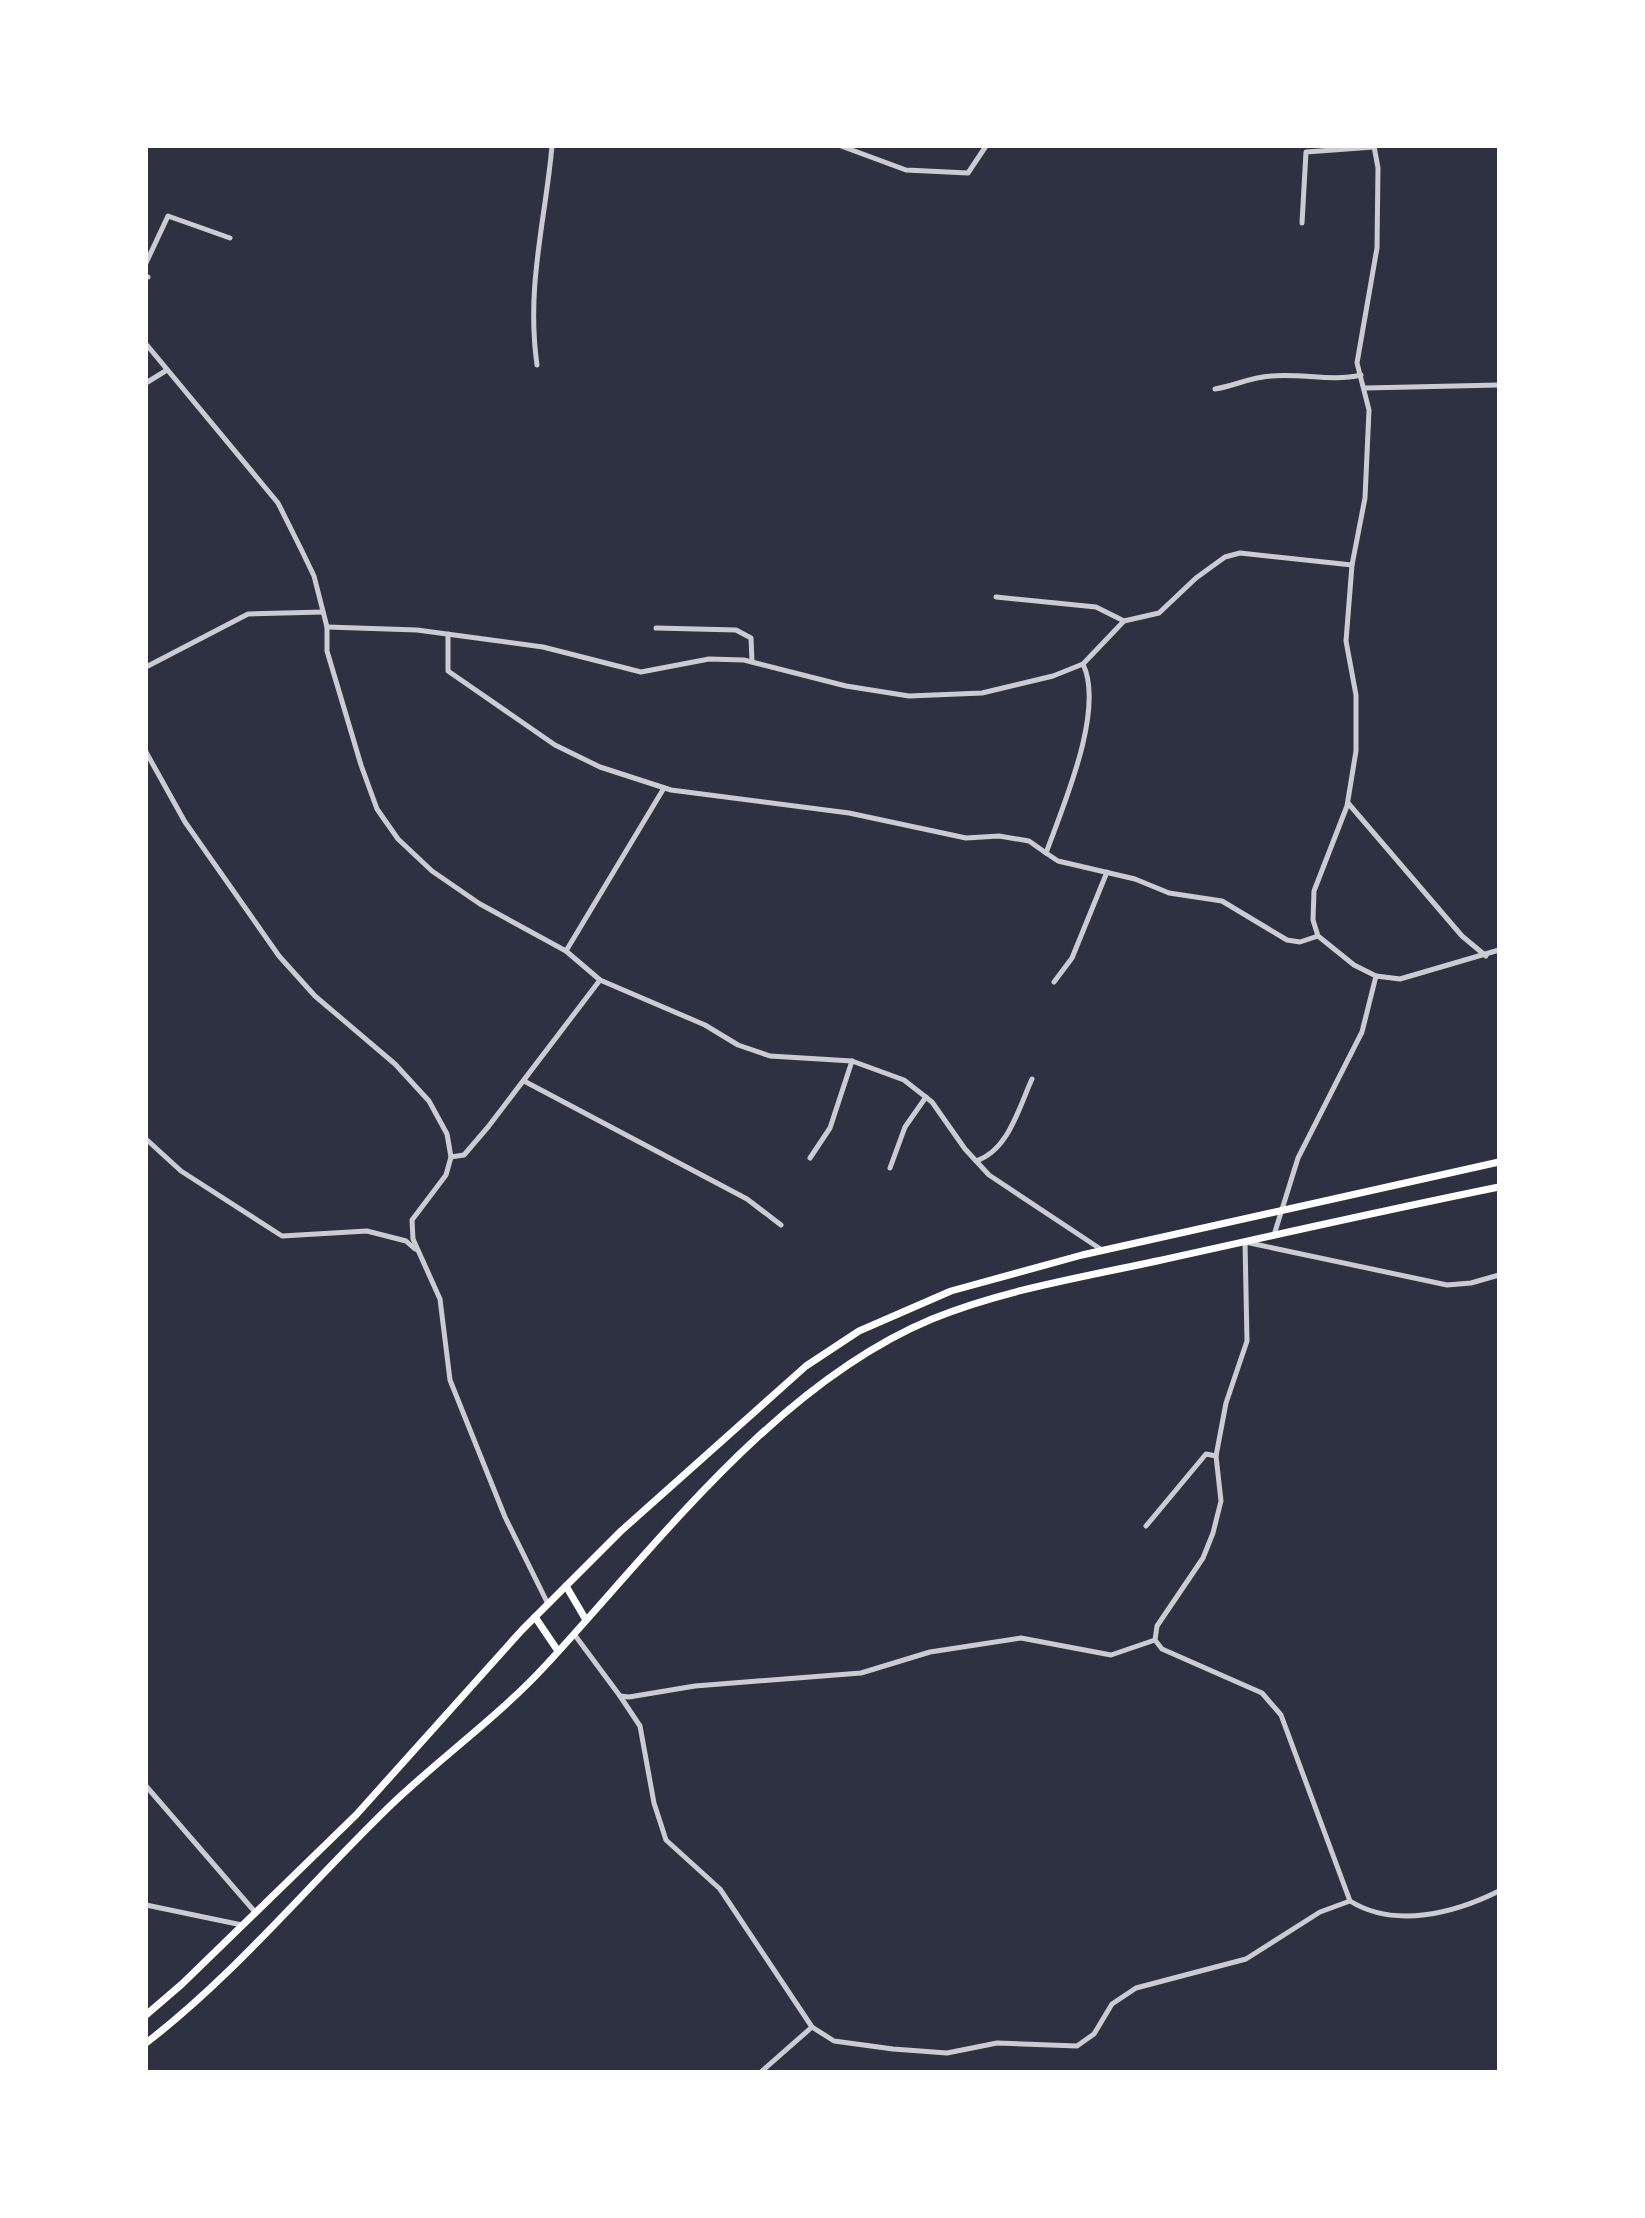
<svg xmlns="http://www.w3.org/2000/svg" width="1645" height="2218" font-family="'DejaVu Sans',sans-serif">
	<rect width="100%" height="100%" fill="#2d3142"/>
	<g fill="none" stroke-linecap="round" stroke-linejoin="round">
		<g stroke="#caccd0" stroke-width="5">
			<polyline points="841,146 906,170 968,173 986,146"/>
			<polyline points="1374,146 1378,168 1377,248 1357,363 1369,410 1365,498 1352,565 1346,641 1356,695 1356,751 1347,806 1314,891 1313,920 1318,936 1354,965 1376,976"/>
			<polyline points="1302,223 1306,152 1374,147"/>
			<polyline points="146,263 168,216 230,238"/>
			<polyline points="146,277 148,277"/>
			<polyline points="146,344 278,503 301,549 314,576 327,627 327,651 361,765 377,809 398,839 432,871 480,904 566,951 600,980 705,1025 738,1045 770,1056 852,1061 904,1080 932,1102 965,1149 989,1175 1102,1250"/>
			<path d="M 537,365 C 526,286 545,223 552,146"/>
			<polyline points="146,383 167,370"/>
			<polyline points="1366,388 1499,385"/>
			<path d="M 1215,389 C 1234,386 1251,377 1271,376 C 1302,373 1331,382 1361,375"/>
			<polyline points="996,597 1096,607 1124,621"/>
			<polyline points="327,627 417,630 543,647 641,672 709,659 744,660 846,686 909,696 982,693 1053,676 1083,664 1124,621 1159,613 1196,578 1225,557 1240,553 1352,565"/>
			<polyline points="656,628 736,630 751,638 752,662"/>
			<polyline points="448,634 448,671 555,745 600,767 671,790 849,813 966,838 999,836 1029,841 1046,853"/>
			<path d="M 1083,664 C 1105,710 1063,806 1046,853 L 1058,861 L 1135,879 L 1169,893 L 1222,901 L 1287,940 L 1300,942 L 1318,936"/>
			<polyline points="146,667 248,614 323,612"/>
			<polyline points="146,752 185,822 279,956 315,996 395,1064 429,1101 447,1134 451,1157 446,1175 412,1220 413,1239 440,1299 450,1380 505,1517 548,1604"/>
			<polyline points="1348,803 1462,936 1486,956"/>
			<polyline points="566,951 664,788"/>
			<polyline points="1054,982 1072,958 1107,872"/>
			<polyline points="524,1081 747,1199 781,1225"/>
			<polyline points="146,1139 181,1171 282,1236 367,1231 406,1241 415,1249"/>
			<polyline points="451,1157 464,1155 488,1127 600,980"/>
			<polyline points="810,1158 830,1128 852,1061"/>
			<path d="M 976,1161 C 1009,1150 1019,1107 1032,1079"/>
			<polyline points="890,1168 905,1127 926,1097"/>
			<polyline points="1274,1235 1298,1158 1362,1032 1376,976 1400,979 1499,950"/>
			<path d="M 1499,1275 L 1471,1283 L 1447,1285 L 1245,1242 L 1247,1341 L 1226,1403 L 1216,1456 L 1221,1501 L 1213,1533 L 1203,1558 L 1157,1626 L 1155,1640 L 1162,1649 L 1262,1693 L 1281,1715 L 1350,1901 C 1395,1929 1455,1913 1499,1891"/>
			<polyline points="1146,1526 1206,1454 1216,1456"/>
			<polyline points="574,1634 620,1696 629,1697 695,1686 861,1673 930,1652 1021,1638 1111,1655 1155,1640"/>
			<polyline points="620,1696 640,1726 654,1803 666,1840 720,1889 812,2027 761,2072"/>
			<polyline points="146,1786 255,1912"/>
			<polyline points="146,1905 242,1925"/>
			<polyline points="812,2027 834,2041 893,2049 947,2053 997,2043 1077,2046 1094,2034 1112,2004 1136,1988 1246,1959 1320,1912 1350,1901"/>
		</g>
		<g stroke="#fff" stroke-width="7">
			<polyline points="566,1586 586,1620"/>
			<polyline points="535,1617 558,1651"/>
			<polyline points="146,2015 182,1984 356,1815 522,1630 621,1531 806,1366 859,1331 951,1291 1082,1255 1499,1162"/>
			<path d="M 146,2043 C 236,1974 309,1884 391,1805 C 440,1758 498,1717 545,1666 C 657,1545 776,1384 932,1319 C 1003,1290 1083,1277 1157,1261 C 1271,1236 1385,1210 1499,1187"/>
		</g>
	</g>
	<rect width="1645" height="2218" fill="none" stroke="#ffffff" stroke-width="296"/>
</svg>
